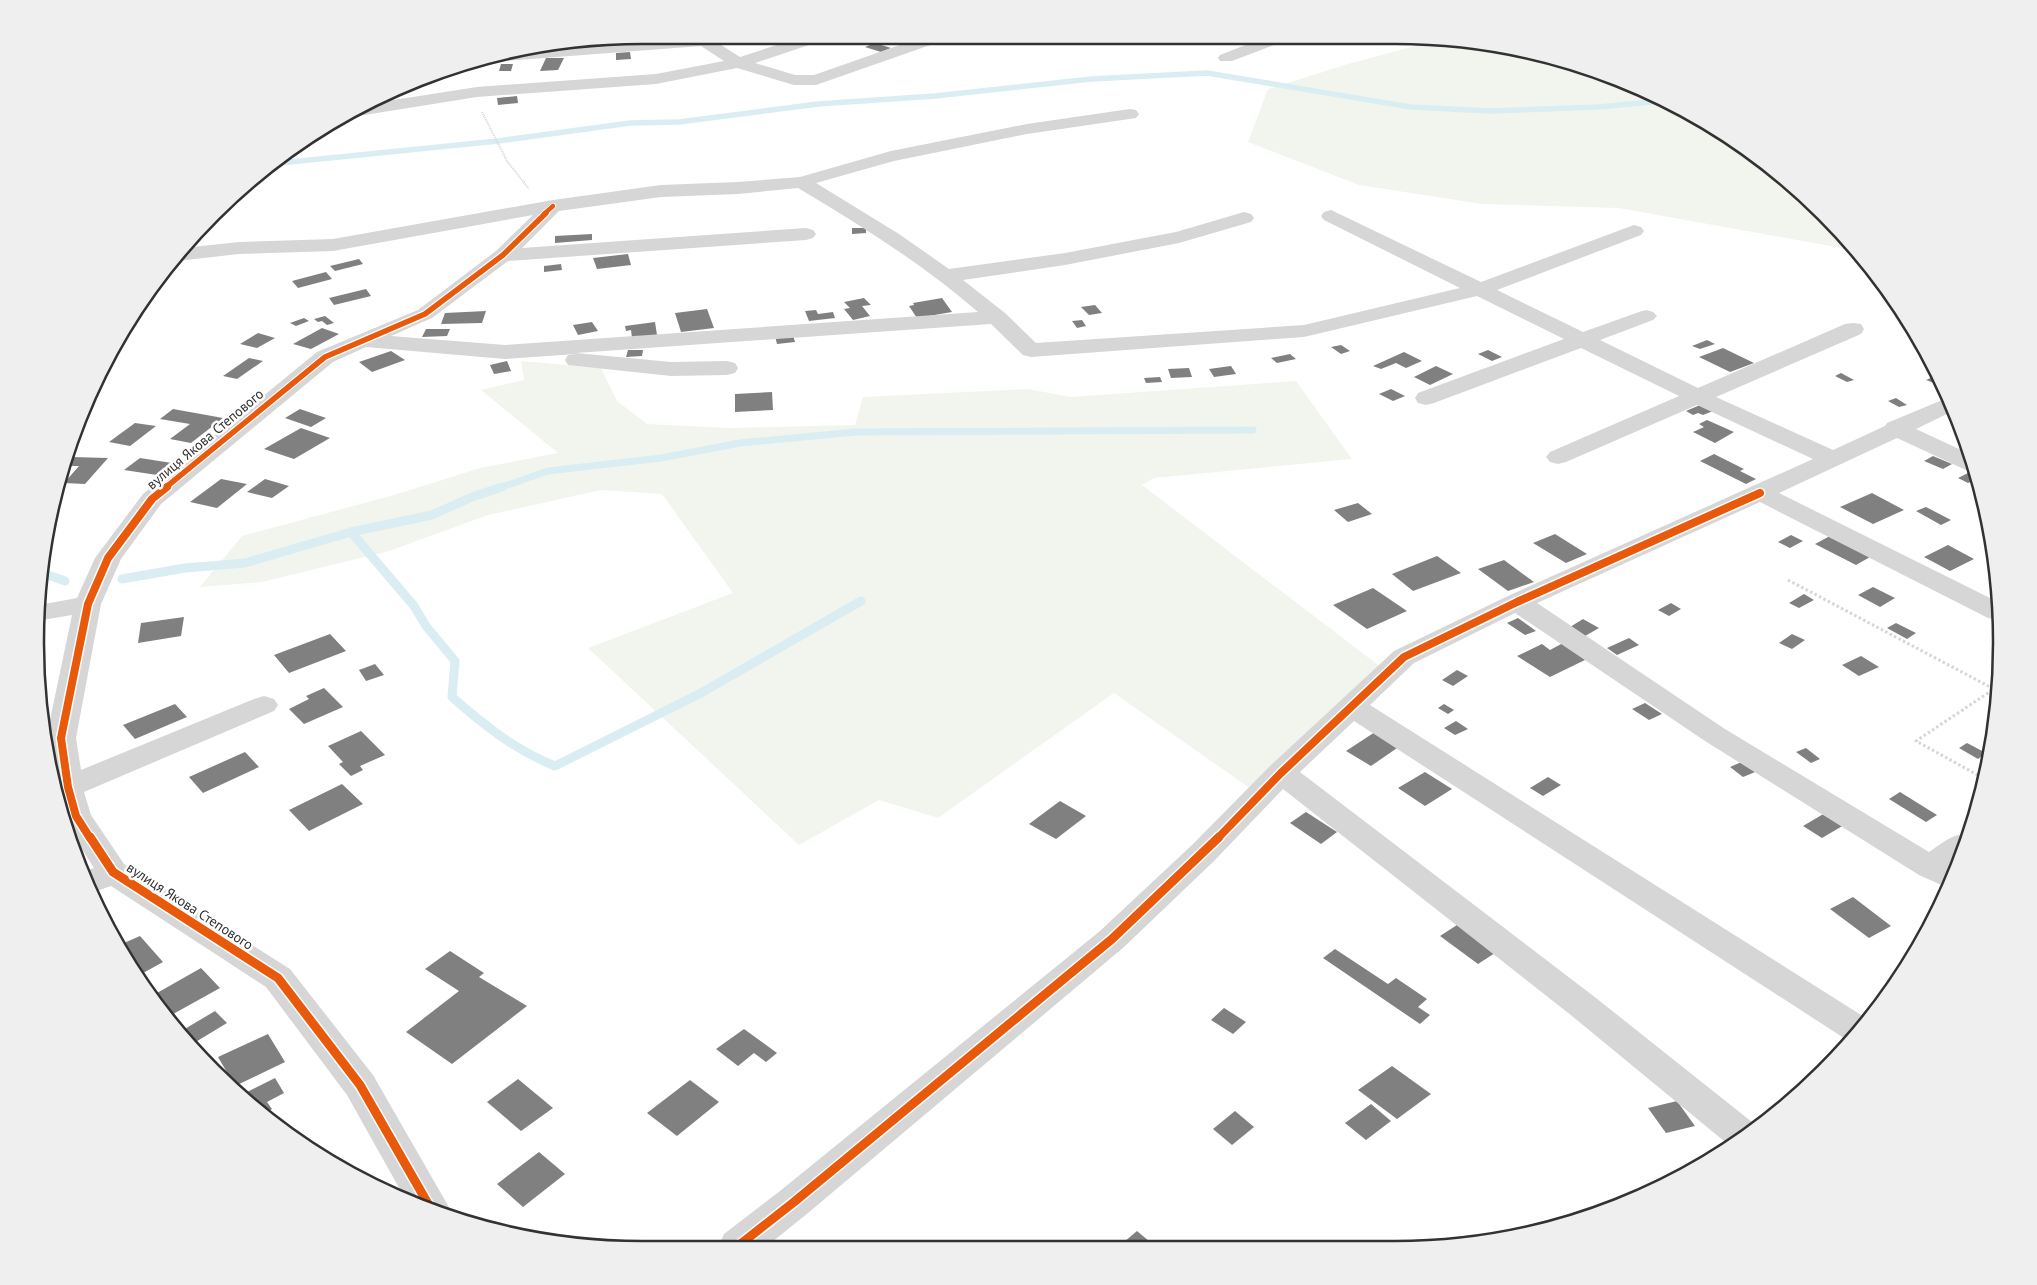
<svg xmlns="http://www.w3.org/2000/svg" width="2037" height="1285" font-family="'PT Sans',sans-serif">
	<rect width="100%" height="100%" fill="#fff"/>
	<g fill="#f2f5ed">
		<polygon points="1437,40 1474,40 1627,81 1765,161 1851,242 1858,251 1619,208 1482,204 1359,185 1248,142 1268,89 1348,64"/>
		<polygon points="521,361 601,368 617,401 647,424 729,428 855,425 863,397 1028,389 1071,397 1296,381 1352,459 1154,478 1142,485 1382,668 1251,789 1114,693 938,818 879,800 799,845 588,648 733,593 662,494 601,490 488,515 389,551 262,582 200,587 242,536 394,495 480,468 558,453 481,390 524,380"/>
	</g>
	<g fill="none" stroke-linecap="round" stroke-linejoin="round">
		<polyline stroke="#daedf2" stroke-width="5.5" points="270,164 498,141 630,123 679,122 818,104 935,96 1091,79 1207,73 1411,107 1490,111 1598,107 1662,101"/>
		<polyline stroke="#daedf2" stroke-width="7" points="499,488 548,471 661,458 740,443 855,432 1253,430"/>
		<g stroke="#daedf2" stroke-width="9">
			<path d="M 351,532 L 414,606 L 426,626 L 455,661 L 452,697 C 484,725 515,750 555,766 L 701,693 L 861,601"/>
			<polyline points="42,573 65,581"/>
			<polyline points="122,579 185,568 245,563 351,532 432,515 472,497 502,487"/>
		</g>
	</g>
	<g fill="#808080">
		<polygon points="875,43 891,48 881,52 865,47"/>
		<polygon points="630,52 631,59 616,60 616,53"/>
		<polygon points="546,58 564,58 558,70 540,71"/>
		<polygon points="501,64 513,64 511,71 499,71"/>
		<polygon points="517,96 518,103 498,105 497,98"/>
		<polygon points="852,228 866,228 866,233 852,234"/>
		<polygon points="592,234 592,240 555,243 555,236"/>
		<polygon points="628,254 631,265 597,269 593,258"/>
		<polygon points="359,259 363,264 335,271 330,266"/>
		<polygon points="561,264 562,270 544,272 544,266"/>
		<polygon points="326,272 332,279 298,288 292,281"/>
		<polygon points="366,289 371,296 334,305 329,298"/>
		<polygon points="864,298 871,305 862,306 870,316 853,320 844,309 850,308 844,302"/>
		<polygon points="942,298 952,312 917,318 909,306 914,305 913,303"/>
		<polygon points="1095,305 1102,313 1089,315 1081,307"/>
		<polygon points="707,309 714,328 681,332 675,313"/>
		<polygon points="816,310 818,314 833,312 835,318 809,321 805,311"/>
		<polygon points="486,311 482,323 441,324 445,313"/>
		<polygon points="325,316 334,323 327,325 322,321 318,322 314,319"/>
		<polygon points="304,318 309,321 296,326 290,323"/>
		<polygon points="1082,320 1086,326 1077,328 1072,321"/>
		<polygon points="592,322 598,331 578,335 573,325"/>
		<polygon points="655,322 657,335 632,338 631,330 626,331 625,326"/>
		<polygon points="322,328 339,334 311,349 293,344"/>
		<polygon points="426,329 450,329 447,336 422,337"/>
		<polygon points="258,333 275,338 257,348 240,344"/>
		<polygon points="793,335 795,342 777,344 775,336"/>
		<polygon points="1707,340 1715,344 1700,349 1692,346"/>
		<polygon points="1341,345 1350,351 1341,354 1331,347"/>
		<polygon points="1723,348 1754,363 1730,372 1699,357"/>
		<polygon points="628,350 643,350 642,356 626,357"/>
		<polygon points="1488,350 1502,357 1492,361 1478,354"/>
		<polygon points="391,351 405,360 372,372 359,362"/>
		<polygon points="1404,352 1422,361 1406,368 1396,363 1381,369 1373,366"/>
		<polygon points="1290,354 1296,359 1277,363 1271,358"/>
		<polygon points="249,358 263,361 237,379 223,376"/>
		<polygon points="507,361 511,371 494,374 490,365"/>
		<polygon points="1231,366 1236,374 1214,377 1209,369"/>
		<polygon points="1436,366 1453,374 1430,385 1414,377"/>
		<polygon points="1189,368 1192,377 1171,378 1168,369"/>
		<polygon points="1841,373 1854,380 1847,382 1835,376"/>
		<polygon points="1935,376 1938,378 1942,386 1926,380"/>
		<polygon points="1160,377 1162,382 1146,383 1144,378"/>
		<polygon points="1391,389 1405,396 1393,401 1379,394"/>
		<polygon points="772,392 773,410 735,412 735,394"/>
		<polygon points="1896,398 1907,405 1899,407 1888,401"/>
		<polygon points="1700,405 1713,411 1703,415 1698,413 1693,415 1686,411"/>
		<polygon points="173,409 223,418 191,443 170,439 190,424 160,419"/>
		<polygon points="300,409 326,418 311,427 285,418"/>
		<polygon points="1707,420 1734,432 1715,443 1693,432 1704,427 1699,424"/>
		<polygon points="135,423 156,426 130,446 109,442"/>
		<polygon points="301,428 330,438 294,459 264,449"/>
		<polygon points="1714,454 1744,469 1740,471 1756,479 1746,484 1700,461"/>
		<polygon points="1933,456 1952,464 1943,469 1924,461"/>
		<polygon points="72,457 108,458 85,484 64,483 79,466 64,466"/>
		<polygon points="140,458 172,463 157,475 124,470"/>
		<polygon points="1970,472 1976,475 1977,479 1968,483 1958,478"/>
		<polygon points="221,479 247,484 217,508 190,502"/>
		<polygon points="265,479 289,486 272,498 247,492"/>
		<polygon points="1872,493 1904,510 1873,524 1840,507"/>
		<polygon points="1358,503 1372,514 1348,522 1334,510"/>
		<polygon points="1926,507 1951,520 1941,525 1916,511"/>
		<polygon points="1555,534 1587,554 1566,563 1533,543"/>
		<polygon points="1791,535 1803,541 1790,548 1778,542"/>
		<polygon points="1830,536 1870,557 1856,565 1815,544"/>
		<polygon points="1948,545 1974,559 1950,571 1924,557"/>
		<polygon points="1437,556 1461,573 1413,591 1392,574"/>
		<polygon points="1504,560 1534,582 1508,591 1478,569"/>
		<polygon points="1873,587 1895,598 1880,607 1858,595"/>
		<polygon points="1373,588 1407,611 1367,629 1333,605"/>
		<polygon points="1804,594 1814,600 1799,608 1789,603"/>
		<polygon points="1671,603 1681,609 1669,616 1658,610"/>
		<polygon points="184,617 181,636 138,643 141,623"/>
		<polygon points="1518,618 1536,631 1525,635 1507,623"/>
		<polygon points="1583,619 1599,628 1585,636 1570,627"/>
		<polygon points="1896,623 1916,633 1907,639 1887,628"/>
		<polygon points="330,634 346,651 289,673 274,655"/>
		<polygon points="1792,634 1805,640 1792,649 1779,643"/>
		<polygon points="1629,638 1639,645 1617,655 1607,648"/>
		<polygon points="1563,643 1587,659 1550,677 1517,656 1542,644 1550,650"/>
		<polygon points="1861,656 1879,667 1859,676 1842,665"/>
		<polygon points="375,664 384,675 366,681 359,670"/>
		<polygon points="1457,670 1468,676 1453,686 1442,680"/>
		<polygon points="324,688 343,707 304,724 289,709 309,699 306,696"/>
		<polygon points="1645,703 1662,714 1649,720 1632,709"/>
		<polygon points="175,704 187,717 135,739 123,725"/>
		<polygon points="1444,704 1454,710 1448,714 1438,708"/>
		<polygon points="1456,721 1468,729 1455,735 1444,728"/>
		<polygon points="361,731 385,755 360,766 363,770 351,776 339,764 343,762 328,746"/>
		<polygon points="1375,732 1400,746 1371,766 1346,751"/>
		<polygon points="1967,743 1986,753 1978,759 1959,748"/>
		<polygon points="1806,748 1820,759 1811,763 1796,752"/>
		<polygon points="245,752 259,767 203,793 189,777"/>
		<polygon points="1746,760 1760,770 1743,777 1730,767"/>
		<polygon points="1425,772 1452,789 1425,806 1398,788"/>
		<polygon points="1548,777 1561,785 1543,796 1530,788"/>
		<polygon points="342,784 363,804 309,831 289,810"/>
		<polygon points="1900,792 1937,815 1926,822 1889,799"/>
		<polygon points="1060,801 1086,816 1056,839 1029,824"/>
		<polygon points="1306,812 1337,832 1321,844 1290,823"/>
		<polygon points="1825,813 1844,825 1822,838 1803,826"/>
		<polygon points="1853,897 1891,926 1869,938 1830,909"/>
		<polygon points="1457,925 1495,953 1478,964 1440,936"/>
		<polygon points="140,936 163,962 136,977 115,941 120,938 124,943"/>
		<polygon points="1335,949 1388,984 1396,978 1427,999 1418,1007 1430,1015 1420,1024 1323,958"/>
		<polygon points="450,951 484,973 479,977 527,1006 452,1064 406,1032 459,991 425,969"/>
		<polygon points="201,968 220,988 166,1018 150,997"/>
		<polygon points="1224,1008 1246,1022 1233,1034 1211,1020"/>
		<polygon points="215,1011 227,1023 189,1046 178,1033"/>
		<polygon points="744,1029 777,1053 766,1062 754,1053 738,1066 716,1049"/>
		<polygon points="268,1034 285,1062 235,1086 218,1057"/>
		<polygon points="1392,1066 1431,1094 1397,1119 1358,1090"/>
		<polygon points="275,1078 284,1093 267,1102 272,1109 262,1115 241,1095"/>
		<polygon points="518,1079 553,1108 521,1131 487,1102"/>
		<polygon points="690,1080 719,1102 677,1136 647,1113"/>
		<polygon points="1677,1101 1695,1126 1666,1133 1648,1108"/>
		<polygon points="1371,1104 1391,1121 1366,1140 1345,1123"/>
		<polygon points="1235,1111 1254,1127 1232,1145 1213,1129"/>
		<polygon points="539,1152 565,1174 523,1207 497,1184"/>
		<polygon points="1137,1231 1156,1247 1118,1247"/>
	</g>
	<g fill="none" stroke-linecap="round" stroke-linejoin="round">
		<polyline stroke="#d6d6d6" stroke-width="2" stroke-dasharray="1 1" stroke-linecap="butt" points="482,112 507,161 529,189"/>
		<polyline stroke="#d6d6d6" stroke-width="3" stroke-dasharray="2.5 2.5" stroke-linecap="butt" points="1788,580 1994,689 1916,741 1985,779"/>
		<g fill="#d6d6d6" fill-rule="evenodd">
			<polygon points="647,40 720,40 718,43 740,57 792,40 817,40 815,43 755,63 795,75 814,75 914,40 938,40 936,43 816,85 794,85 737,68 656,84 477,97 358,116 352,114 374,103 477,87 656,74 724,61 701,46 491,62 484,59 522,50"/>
			<polygon points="1258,40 1281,40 1279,43 1232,61 1220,61 1218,58 1220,55"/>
			<path d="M 1130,109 L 1136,110 L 1139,114 L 1136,118 L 1027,134 L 894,161 L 816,183 L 899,234 L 949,269 L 1065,253 L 1176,232 L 1244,212 L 1251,214 L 1254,218 L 1251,222 L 1179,243 L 1065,265 L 963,280 L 1005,313 L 1036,343 L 1304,325 L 1460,288 L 1324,220 L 1321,216 L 1324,212 L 1331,210 L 1481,282 L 1634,225 L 1641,227 L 1644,231 L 1641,235 L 1497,290 L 1583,332 L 1639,312 L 1646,310 L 1653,312 L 1657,316 L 1653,320 L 1600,340 L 1698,388 L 1845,324 L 1853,323 L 1861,324 L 1864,329 L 1861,334 L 1716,397 L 1833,450 L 1885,426 L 1887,423 L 1947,398 L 1953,411 L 1916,429 L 1972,455 L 1976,472 L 1966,470 L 1897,438 L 1779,493 L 1998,602 L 1999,620 L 1988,618 L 1760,502 L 1537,603 L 1725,729 L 1929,852 C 1940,845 1955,831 1968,835 L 1957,864 L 1954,866 L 1956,867 L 1948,888 L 1919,875 L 1705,741 L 1515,613 L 1414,663 L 1370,705 L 1869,1020 L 1849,1041 L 1847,1040 L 1354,721 L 1300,772 L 1596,998 L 1757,1126 L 1730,1146 L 1572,1016 L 1283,789 L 1214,861 L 1124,947 L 808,1213 L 767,1246 L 719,1246 L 724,1234 L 780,1191 L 1100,931 L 1192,845 L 1270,766 L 1394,651 L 1508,596 L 1813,459 L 1697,405 L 1566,462 L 1558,464 L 1550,462 L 1546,457 L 1550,452 L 1679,396 L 1581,348 L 1434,403 L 1426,405 L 1418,403 L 1415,398 L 1418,393 L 1564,339 L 1477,296 L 1304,337 L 1031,357 L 1023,355 L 991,324 L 576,353 L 671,362 L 727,361 L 735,363 L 738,368 L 735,373 L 727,375 L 671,376 L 568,365 L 565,360 L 568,355 L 576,354 L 505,359 L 366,347 L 333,362 L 161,504 L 121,559 L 101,604 L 76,738 L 81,770 L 254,699 L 264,696 L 274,699 L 278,705 L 274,711 L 84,792 L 91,815 L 124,864 L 290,969 L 373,1075 L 450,1209 L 448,1214 L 407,1202 L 347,1095 L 266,987 L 111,886 L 91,893 L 83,872 L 94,868 L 64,821 L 58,805 L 47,734 L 72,615 L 37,621 L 39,605 L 77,598 L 95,558 L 143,494 L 317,352 L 418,310 L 496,251 L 533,215 L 333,251 L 239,254 L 177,261 L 173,260 L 183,248 L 239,242 L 333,239 L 553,200 L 661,185 L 738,182 L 800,177 L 891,151 L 1027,124 ZM 798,188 C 860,225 923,264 978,312 L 505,345 L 391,336 L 432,318 L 508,261 L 806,240 L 813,238 L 816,234 L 813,230 L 806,228 L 522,248 L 559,211 L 661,197 L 738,194 Z"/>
		</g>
		<g stroke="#fff" stroke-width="6">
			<polyline id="cycleway-far3" points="544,214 553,206"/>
		</g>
		<g stroke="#fff" stroke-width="8">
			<polyline id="cycleway-far2" points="165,488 325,357 425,314 503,255 546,213"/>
		</g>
		<g stroke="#fff" stroke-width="11">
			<g id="cycleway-far1">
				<polyline points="90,838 76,816 68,787 61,738 88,604 108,558 152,499 167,487"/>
				<polyline points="1218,838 1281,773 1404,657 1517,602 1760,493"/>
			</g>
		</g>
		<g stroke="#fff" stroke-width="12">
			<g id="cycleway">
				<polyline points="90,837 113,872 278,978 360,1085 431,1209"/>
				<polyline points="738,1246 794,1202 1112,939 1219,837"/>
			</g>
		</g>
		<use href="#cycleway-far3" stroke="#e8590c" stroke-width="4.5"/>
		<use href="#cycleway-far2" stroke="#e8590c" stroke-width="5.5"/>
		<use href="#cycleway-far1" stroke="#e8590c" stroke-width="8"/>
		<use href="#cycleway" stroke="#e8590c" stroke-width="9"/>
	</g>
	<g text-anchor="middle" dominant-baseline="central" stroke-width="5" stroke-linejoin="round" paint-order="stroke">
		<g font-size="14" fill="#323232" stroke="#fff">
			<text transform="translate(205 439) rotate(-40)">вулиця Якова Степового</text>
			<text transform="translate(190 906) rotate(33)">вулиця Якова Степового</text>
		</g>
	</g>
	<path d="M0 0H2037V1285H0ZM642 44H1395A598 598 0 0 1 1993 642V643A598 598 0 0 1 1395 1241H642A598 598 0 0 1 44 643V642A598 598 0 0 1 642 44Z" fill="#efefef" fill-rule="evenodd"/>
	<path fill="none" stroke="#323232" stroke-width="2.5" d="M642 44H1395A598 598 0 0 1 1993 642V643A598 598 0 0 1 1395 1241H642A598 598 0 0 1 44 643V642A598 598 0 0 1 642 44Z"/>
</svg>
